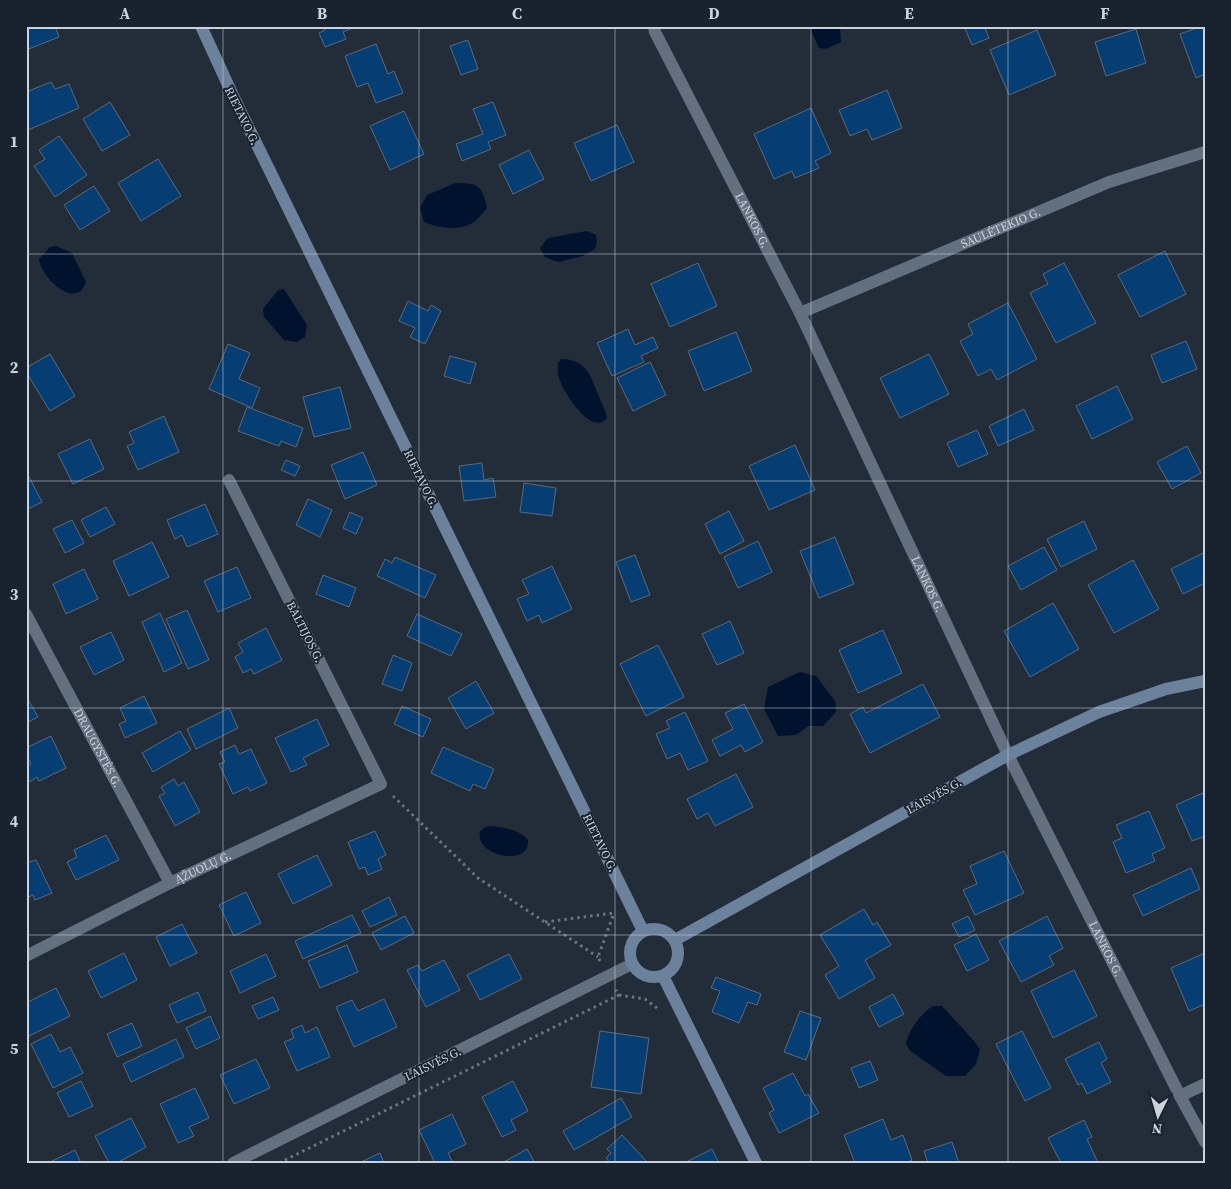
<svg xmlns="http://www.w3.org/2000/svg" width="1231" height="1189" font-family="'Source Serif 4',serif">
	<rect width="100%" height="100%" fill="#232d3a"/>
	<g fill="#00122d">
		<polygon points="809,26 840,26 841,42 826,49 819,48"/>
		<path d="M 455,183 C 478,183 482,185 487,208 C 483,212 479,219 474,222 C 459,232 439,228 424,222 L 420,208 L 427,195 Z"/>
		<polygon points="587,231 596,235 597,242 595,249 583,256 558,262 545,257 540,248 548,238"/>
		<path d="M 56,246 L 72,253 L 86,282 C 84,286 82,292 76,293 C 62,297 40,273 39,259 L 50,247 Z"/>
		<polygon points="284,289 307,325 305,337 297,342 284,340 264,317 263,309 278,290"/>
		<path d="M 561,359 C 589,359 591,379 600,399 C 603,406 606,411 607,418 C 591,438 561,389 558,375 C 557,371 558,367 558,363 Z"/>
		<polygon points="800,672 816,676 835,701 836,712 823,726 808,726 796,735 778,736 764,709 768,687"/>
		<path d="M 491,826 C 503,827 520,830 528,840 C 528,842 528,845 527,848 C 520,864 475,855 480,831 L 485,827 Z"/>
		<path d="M 933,1006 L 942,1006 L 975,1042 L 980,1050 L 976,1064 L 965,1076 L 946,1076 L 909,1050 L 906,1043 C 909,1030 921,1013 933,1006 Z"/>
	</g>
	<g fill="#063e73" stroke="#5d6978">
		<polygon points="26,26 55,26 59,37 26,50"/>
		<polygon points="324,26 358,26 343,32 346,39 325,47 319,33 325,30"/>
		<polygon points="964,26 984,26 989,38 972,45"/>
		<polygon points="1202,26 1205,26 1205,74 1196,78 1180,34"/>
		<polygon points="1136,29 1146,63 1106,76 1095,42"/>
		<polygon points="1037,30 1056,75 1009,95 990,50"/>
		<polygon points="468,40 478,69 461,75 450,46"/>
		<polygon points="376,44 388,74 394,71 403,93 376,103 368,83 357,87 345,56"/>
		<polygon points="51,82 55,89 69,84 79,108 26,131 26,92"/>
		<polygon points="887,90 902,128 872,140 867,129 850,136 839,110"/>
		<polygon points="110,102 130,135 102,151 83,119"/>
		<polygon points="493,102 506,135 488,142 491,149 462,161 456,144 483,134 473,109"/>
		<polygon points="811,108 831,153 815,161 819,168 795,178 792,171 774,179 754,134"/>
		<polygon points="404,111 424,154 390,170 370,126"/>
		<polygon points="617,125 634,162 591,181 574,143"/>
		<polygon points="59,136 87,175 55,197 34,166 45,159 39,150"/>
		<polygon points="529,150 544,179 513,194 499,165"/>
		<polygon points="158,159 181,196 141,221 118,183"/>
		<polygon points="94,186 110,211 80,230 64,205"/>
		<polygon points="1165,251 1186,294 1140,317 1118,275"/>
		<polygon points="698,263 717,306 670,327 651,284"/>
		<polygon points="1064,263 1096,323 1056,343 1030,293 1048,284 1043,274"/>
		<polygon points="408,301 428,311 431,305 441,311 425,344 410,337 415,328 399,321"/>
		<polygon points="1008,303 1037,359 997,380 991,369 978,376 960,341 973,334 968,324"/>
		<polygon points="628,329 635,345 653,337 658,348 641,356 644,362 612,376 597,343"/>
		<polygon points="736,332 752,371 704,391 688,351"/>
		<polygon points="1186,341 1197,369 1162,383 1151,355"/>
		<polygon points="228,344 250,353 239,379 260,388 252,408 209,389"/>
		<polygon points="50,354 75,396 50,411 26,372 26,368"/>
		<polygon points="929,354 949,394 900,418 880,378"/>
		<polygon points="450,356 476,363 470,384 444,376"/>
		<polygon points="650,362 666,395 633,411 617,378"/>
		<polygon points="1117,386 1133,419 1092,439 1076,406"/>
		<polygon points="340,387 351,428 314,437 303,397"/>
		<polygon points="247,407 303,428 296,447 281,441 279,446 238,431"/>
		<polygon points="1024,409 1034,430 998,446 989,426"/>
		<polygon points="164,416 179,452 138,470 127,446 134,443 129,432"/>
		<polygon points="977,430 988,454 958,467 947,443"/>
		<polygon points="90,439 104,469 73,484 58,454"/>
		<polygon points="795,445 815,490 769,510 749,466"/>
		<polygon points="1187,446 1201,473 1172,489 1157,462"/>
		<polygon points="363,452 377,485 345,499 331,465"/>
		<polygon points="286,460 300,466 295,476 281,470"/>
		<polygon points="482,463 484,480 493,478 496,497 464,501 459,466"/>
		<polygon points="27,473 42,502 26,510 26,474"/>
		<polygon points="524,483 556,488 552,516 520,512"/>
		<polygon points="308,499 332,510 320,537 296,525"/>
		<polygon points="205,504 218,534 187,547 182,535 175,539 167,520"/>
		<polygon points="106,507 115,524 90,537 81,520"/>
		<polygon points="729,511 744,541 720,554 705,524"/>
		<polygon points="350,512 363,518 356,534 343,528"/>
		<polygon points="72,520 84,543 65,553 53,529"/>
		<polygon points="1084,521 1097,549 1061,567 1047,539"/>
		<polygon points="835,537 854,584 819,598 800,551"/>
		<polygon points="758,541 772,572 738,588 724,557"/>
		<polygon points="152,542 169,577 129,596 113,561"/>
		<polygon points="1044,547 1057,570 1021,590 1008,566"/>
		<polygon points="1205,552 1205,583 1183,594 1171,569"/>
		<polygon points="635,555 650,595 631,602 616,562"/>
		<polygon points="395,557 436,575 425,598 377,576 385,559 392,563"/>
		<polygon points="1133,560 1159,609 1114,633 1088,585"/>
		<polygon points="552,566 572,609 542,623 539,615 527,621 517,599 529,594 522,580"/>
		<polygon points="237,567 251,598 218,612 204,581"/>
		<polygon points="84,569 98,599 66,614 53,584"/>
		<polygon points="323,575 356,588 349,607 316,594"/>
		<polygon points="1053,603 1079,649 1030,677 1004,631"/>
		<polygon points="187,610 209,660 188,669 166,619"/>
		<polygon points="160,613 182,663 164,672 142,622"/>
		<polygon points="417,614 462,634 451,656 407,636"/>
		<polygon points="730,621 744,653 717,665 702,634"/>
		<polygon points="266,628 282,660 254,674 251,669 243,673 235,657 243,652 238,643"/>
		<polygon points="883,630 902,673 858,693 839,650"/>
		<polygon points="111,632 124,660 94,675 80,647"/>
		<polygon points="658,645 684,697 646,716 620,664"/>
		<polygon points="393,655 412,663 402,691 382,684"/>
		<polygon points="476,681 494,713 466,729 448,698"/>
		<polygon points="923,684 940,717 870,753 850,714 863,707 866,713"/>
		<polygon points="26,696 38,717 26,723"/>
		<polygon points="144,696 157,723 125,738 119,724 126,721 120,708"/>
		<polygon points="744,704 763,742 745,752 741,745 720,756 712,740 733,729 725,713"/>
		<polygon points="402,706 431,719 423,737 394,724"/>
		<polygon points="229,708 238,728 196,749 187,729"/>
		<polygon points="685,712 708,761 688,770 680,753 667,759 656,734 670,728 666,721"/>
		<polygon points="317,719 329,745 303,758 307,765 291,772 275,738"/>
		<polygon points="180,731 191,750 153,772 142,753"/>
		<polygon points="51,736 66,768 39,781 37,777 29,782 26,777 26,767 31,764 26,754 26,748"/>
		<polygon points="235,745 239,754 251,749 267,783 250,791 248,787 233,794 219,764 225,762 220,752"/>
		<polygon points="443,747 494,769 485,789 473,784 470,791 431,773"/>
		<polygon points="736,774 753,807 715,826 708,813 697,819 687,799"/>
		<polygon points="174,779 178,786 184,782 200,812 175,826 159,796 165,793 161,787"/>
		<polygon points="1205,792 1205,836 1192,841 1176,805"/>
		<polygon points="1149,811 1165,848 1152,854 1155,861 1126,873 1113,842 1122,838 1116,825"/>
		<polygon points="375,831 386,855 378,859 382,869 368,875 365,867 359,869 348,842"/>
		<polygon points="106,835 119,860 76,880 67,862 77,857 74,850"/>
		<polygon points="1004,851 1024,893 975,915 963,890 977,884 970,866"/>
		<polygon points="317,855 332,885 293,904 278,874"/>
		<polygon points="36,860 52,893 35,900 33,895 26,898 26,863"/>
		<polygon points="1191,868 1200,889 1143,916 1133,895"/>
		<polygon points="246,892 261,923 234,936 219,905"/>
		<polygon points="389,897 397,915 370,927 362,911"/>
		<polygon points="864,909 873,925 877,922 891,945 865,960 875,978 839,999 825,975 839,966 820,935"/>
		<polygon points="352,915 361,933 303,959 295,941"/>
		<polygon points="405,916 414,933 381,950 372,933"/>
		<polygon points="968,916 975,930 959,937 952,924"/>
		<polygon points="1047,916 1063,948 1049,956 1054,965 1021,982 999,941"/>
		<polygon points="182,924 197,953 170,966 156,937"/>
		<polygon points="976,934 989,960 967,971 954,945"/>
		<polygon points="347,945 358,972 320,988 308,961"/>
		<polygon points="124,953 137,980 101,998 88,971"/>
		<polygon points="1205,953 1205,1004 1189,1011 1171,968"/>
		<polygon points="266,954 276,976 240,993 230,971"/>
		<polygon points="509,954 522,979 480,1000 467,975"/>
		<polygon points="444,960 460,990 426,1007 407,970 418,965 422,971"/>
		<polygon points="1074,970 1097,1016 1053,1038 1031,991"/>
		<polygon points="716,977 761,994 757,1005 748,1002 739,1023 712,1012 720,991 711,988"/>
		<polygon points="56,988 70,1016 29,1036 26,1032 26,1003"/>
		<polygon points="198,992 206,1011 177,1023 169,1005"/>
		<polygon points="893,994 904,1014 879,1027 869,1007"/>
		<polygon points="273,997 279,1010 258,1019 252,1006"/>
		<polygon points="384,999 397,1027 354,1047 336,1007 352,1000 358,1011"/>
		<polygon points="800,1011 821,1018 806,1060 784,1052"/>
		<polygon points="210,1016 220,1038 196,1049 186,1028"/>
		<polygon points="132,1023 142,1046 117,1057 107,1034"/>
		<polygon points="302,1025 305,1033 317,1027 330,1057 297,1071 284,1042 294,1038 291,1030"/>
		<polygon points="600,1031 649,1038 641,1094 591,1087"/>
		<polygon points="1022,1031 1051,1088 1025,1101 996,1044"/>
		<polygon points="51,1034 60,1052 70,1047 83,1073 53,1088 31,1044"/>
		<polygon points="176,1039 184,1057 131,1082 123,1064"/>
		<polygon points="1099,1042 1107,1059 1101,1063 1111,1082 1087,1094 1082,1083 1078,1085 1065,1059"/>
		<polygon points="256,1059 270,1088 234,1104 220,1075"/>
		<polygon points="870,1061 878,1080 859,1088 851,1068"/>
		<polygon points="793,1073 805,1096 808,1094 819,1113 779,1133 769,1113 774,1110 763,1088"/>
		<polygon points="81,1081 93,1106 69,1117 57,1093"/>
		<polygon points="513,1081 528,1111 511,1120 516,1130 502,1137 482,1097"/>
		<polygon points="195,1088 209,1118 189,1127 194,1136 178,1143 160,1104"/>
		<polygon points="621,1098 632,1117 574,1150 563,1131"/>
		<polygon points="452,1114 466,1144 448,1153 453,1163 435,1163 419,1130"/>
		<polygon points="131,1118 146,1147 117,1163 109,1163 95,1136"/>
		<polygon points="883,1119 891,1140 903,1135 912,1160 905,1163 855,1163 844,1135"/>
		<polygon points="1084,1120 1092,1137 1087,1139 1098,1163 1061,1163 1048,1138"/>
		<polygon points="622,1135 648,1163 610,1163 606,1158 611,1153 607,1149"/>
		<polygon points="952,1142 959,1163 928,1163 924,1151"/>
		<polygon points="527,1149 535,1163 502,1163"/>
		<polygon points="712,1149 719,1163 684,1163"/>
		<polygon points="75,1150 81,1163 48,1163"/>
		<polygon points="380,1153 384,1163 359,1163"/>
	</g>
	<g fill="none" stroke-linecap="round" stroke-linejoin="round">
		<g stroke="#6c747f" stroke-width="3" stroke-dasharray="2.5 4" stroke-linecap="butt">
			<polyline points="393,796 478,878 598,957"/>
			<polyline points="545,922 614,913"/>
			<polyline points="600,961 598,957 614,913"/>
			<polyline points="619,995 645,999 657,1008"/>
			<polyline points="279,1163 619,995 616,990"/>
		</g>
		<g stroke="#64707f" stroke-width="12">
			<path id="s1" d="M 654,26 L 655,32 L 800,313 L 1008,755 L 1180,1096 L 1205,1142"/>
			<path id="s2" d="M 800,313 L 1109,182 L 1205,152"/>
			<path id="s3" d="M 26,614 L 170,883"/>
			<path id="s4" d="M 26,956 L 170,883 L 381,784 L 229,480"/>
			<polyline points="1180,1096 1205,1084"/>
			<polyline points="233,1163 632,964"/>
		</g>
		<g stroke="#6c829c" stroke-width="12">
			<polyline points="201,26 235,100 643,931"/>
			<circle cx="654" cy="953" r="24"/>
			<polyline points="675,940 1008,755 1099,712 1166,689 1205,681"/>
			<polyline points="663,976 756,1163"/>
		</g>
	</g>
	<path fill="none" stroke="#cbd2da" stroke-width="1" stroke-opacity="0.55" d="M 223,26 L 223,1163M 419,26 L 419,1163M 615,26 L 615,1163M 811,26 L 811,1163M 1008,26 L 1008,1163M 26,254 L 1205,254M 26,481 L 1205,481M 26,708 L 1205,708M 26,935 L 1205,935"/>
	<g text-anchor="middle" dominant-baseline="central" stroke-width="4" stroke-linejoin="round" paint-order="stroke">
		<g font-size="12" fill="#cbd2da" stroke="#192330">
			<text transform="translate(242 116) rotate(64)">RIETAVO G.</text>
			<text stroke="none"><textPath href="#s1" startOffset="218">LANKOS G.</textPath></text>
			<text stroke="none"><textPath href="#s2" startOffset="218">SAULĖTEKIO G.</textPath></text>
			<text transform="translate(421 479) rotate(64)">RIETAVO G.</text>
			<text stroke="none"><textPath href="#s1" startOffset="622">LANKOS G.</textPath></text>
			<text transform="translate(305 632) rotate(63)">BALTIJOS G.</text>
			<text stroke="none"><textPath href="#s3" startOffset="152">DRAUGYSTĖS G.</textPath></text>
			<text transform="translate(934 796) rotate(-29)">LAISVĖS G.</text>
			<text transform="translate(600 843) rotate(64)">RIETAVO G.</text>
			<text stroke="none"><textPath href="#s4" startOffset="198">ĄŽUOLŲ G.</textPath></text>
			<text stroke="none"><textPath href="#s1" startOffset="1028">LANKOS G.</textPath></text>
			<text transform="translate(433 1064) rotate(-26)">LAISVĖS G.</text>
		</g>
	</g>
	<rect width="1231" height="1189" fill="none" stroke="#192330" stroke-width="55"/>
	<g transform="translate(1158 1116) rotate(185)" stroke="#192330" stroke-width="4" paint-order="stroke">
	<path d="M0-4L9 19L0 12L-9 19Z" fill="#cbd2da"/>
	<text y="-8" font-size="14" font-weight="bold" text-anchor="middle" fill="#cbd2da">N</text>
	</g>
	<rect x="28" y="28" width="1176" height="1134" fill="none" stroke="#cbd2da" stroke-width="2"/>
	<g font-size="16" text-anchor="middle" font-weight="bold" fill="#cbd2da">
		<text x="125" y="19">A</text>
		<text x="322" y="19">B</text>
		<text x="517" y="19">C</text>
		<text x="714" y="19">D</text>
		<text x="909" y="19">E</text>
		<text x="1105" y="19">F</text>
		<text x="14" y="147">1</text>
		<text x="14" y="373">2</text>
		<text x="14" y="600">3</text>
		<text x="14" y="827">4</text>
		<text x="14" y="1054">5</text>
	</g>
</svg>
